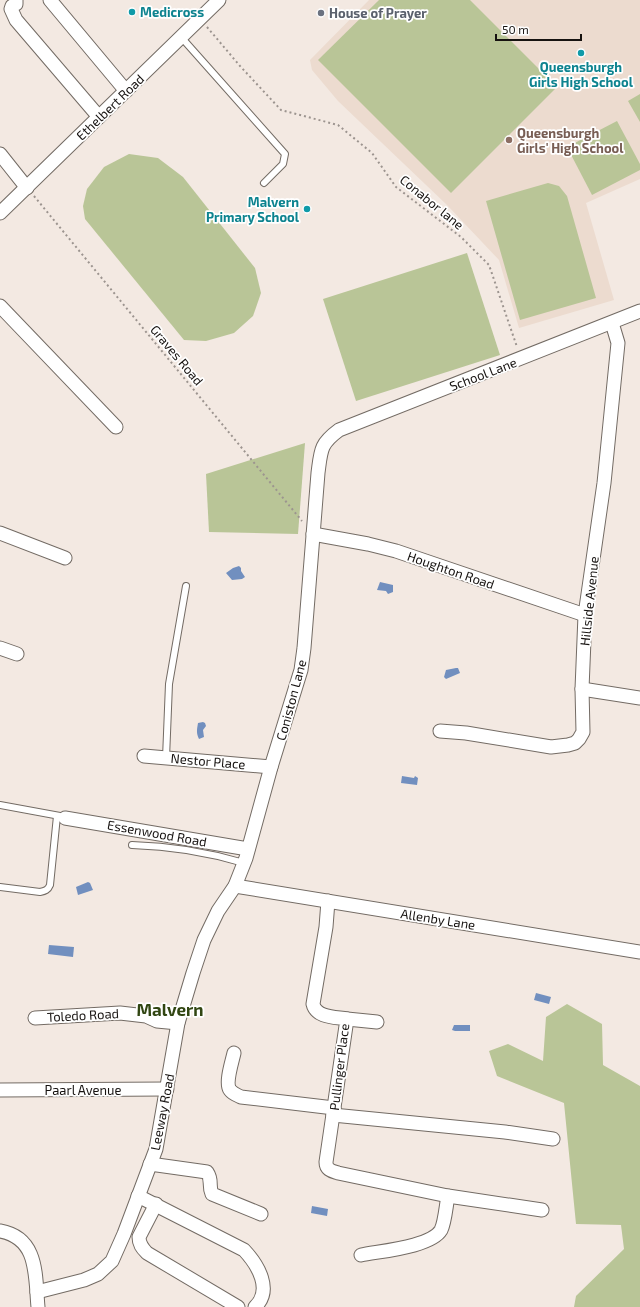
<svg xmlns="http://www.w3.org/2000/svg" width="640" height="1307" font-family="'Exo 2',sans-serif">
	<rect width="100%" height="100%" fill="#f3e9e2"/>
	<polygon fill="#ecdbcf" points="369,0 640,0 640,179 586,203 614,300 519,328 499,260 447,205 338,101 312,70 310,60"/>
	<g fill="#b9c597">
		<polygon points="379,0 470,0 557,87 451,193 318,60"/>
		<polygon points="640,94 640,122 628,101"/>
		<polygon points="617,121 640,164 640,170 592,195 567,147"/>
		<polygon points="129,154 158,158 183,177 255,268 261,293 253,316 234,333 206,341 184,340 85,219 83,206 87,189 104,167"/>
		<polygon points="548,183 559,186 567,196 596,298 520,320 486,201"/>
		<polygon points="467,253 500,355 356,401 323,299"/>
		<polygon points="305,443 298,534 209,532 206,474"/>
		<polygon points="567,1004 602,1024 603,1065 640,1086 640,1307 574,1307 576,1296 624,1249 621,1225 576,1224 564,1103 497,1076 489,1051 508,1044 543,1061 546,1017"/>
	</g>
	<g fill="#718fbf">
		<polygon points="239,566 241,568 241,571 245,577 242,579 232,580 226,573 233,568"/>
		<polygon points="380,582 393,585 393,592 388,594 386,591 377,590"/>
		<polygon points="456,668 458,668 460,673 446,679 444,677 446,670"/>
		<path d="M 203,722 L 205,723 L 206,726 L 203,730 L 204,737 L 199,739 C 196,733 197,729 198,723 Z"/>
		<polygon points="402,776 414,778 415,776 418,778 417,785 401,783"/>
		<polygon points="88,882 90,883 93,890 78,895 76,887"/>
		<polygon points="49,945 74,947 73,957 48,954"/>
		<polygon points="536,993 551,997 549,1004 534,1000"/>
		<polygon points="454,1025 470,1025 470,1031 455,1031 452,1030"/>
		<polygon points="312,1206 328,1209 327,1216 311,1213"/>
	</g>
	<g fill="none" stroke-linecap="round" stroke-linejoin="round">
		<g stroke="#736b64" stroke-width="8">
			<g id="lane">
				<polyline points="181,37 285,154 283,164 264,183"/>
				<polyline points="166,758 169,684 186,586"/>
				<polyline points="0,805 60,816"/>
				<path d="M 132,845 C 170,846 207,852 244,863"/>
				<path d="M 0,887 L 40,892 C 45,891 48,890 50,885 L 57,816"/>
			</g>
		</g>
		<g stroke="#736b64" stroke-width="15">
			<g id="street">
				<polyline points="16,0 16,4 12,6 11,9 16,20 99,117"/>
				<polyline points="50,0 126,91"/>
				<polyline points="0,154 27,188"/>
				<polyline points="0,213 219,0"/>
				<polyline points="0,306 116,427"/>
				<polyline points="0,533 65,558"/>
				<polyline points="313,534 368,544 396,551 585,615"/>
				<polyline points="0,648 17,654"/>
				<polyline points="582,689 640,698"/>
				<polyline points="440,731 466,733 551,747 568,745 575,743 579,739 583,732 582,689 585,615 604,483 618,343 612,323"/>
				<polyline points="144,756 271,767"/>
				<polyline points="65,818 248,849"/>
				<polyline points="235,886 640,952"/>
				<path d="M 328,901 L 326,927 L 313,1004 C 316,1018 336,1017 347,1019 L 326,1162 C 326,1170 332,1171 338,1173 L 448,1196 L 542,1210"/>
				<polyline points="35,1018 120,1013 146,1016 157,1021 178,1023"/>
				<polyline points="347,1019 377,1022"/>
				<path d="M 234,1053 C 232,1062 225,1083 230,1090 C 233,1094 237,1095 241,1097 L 334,1108"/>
				<polyline points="0,1090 167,1089"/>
				<polyline points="333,1115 505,1132 553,1139"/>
				<path d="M 150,1164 L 207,1172 C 213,1181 208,1185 212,1194 L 261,1214"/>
				<path d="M 138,1196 L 244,1250 C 258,1265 273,1290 255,1307"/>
				<path d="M 156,1204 L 139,1237 C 139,1244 142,1248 147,1253 L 238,1307"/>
				<path d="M 0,1231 C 39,1238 35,1276 38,1307"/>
				<path d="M 361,1255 C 380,1251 431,1247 441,1230 C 445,1222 446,1206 448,1196"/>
				<path d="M 37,1292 L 84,1280 L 98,1274 L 112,1261 L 124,1234 L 156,1149 L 178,1023 L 193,973 L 204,940 L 218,911 L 235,886 L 246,858 L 271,767 L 301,670 L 304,648 L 318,473 C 321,450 320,444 339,430 L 640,311"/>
			</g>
		</g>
		<g stroke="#9c948f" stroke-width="2" stroke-dasharray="2 3" stroke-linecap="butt">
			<polyline points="207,27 240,66 281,110 338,125 372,153 396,187 461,237 489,265 517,347"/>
			<polyline points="34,196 302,521"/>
		</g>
		<use href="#lane" stroke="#fff" stroke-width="6"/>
		<use href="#street" stroke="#fff" stroke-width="13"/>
	</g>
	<g fill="#0f9aa8" stroke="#fff" stroke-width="1.5">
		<circle cx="132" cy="12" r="4"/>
		<circle cx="581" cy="53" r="4"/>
		<circle cx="307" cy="209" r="4"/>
	</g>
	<circle fill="#6b7280" stroke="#fff" stroke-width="1.5" cx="321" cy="13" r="4"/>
	<circle fill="#8d6e63" stroke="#fff" stroke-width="1.5" cx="509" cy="140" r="4"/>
	<g text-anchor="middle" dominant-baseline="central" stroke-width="3.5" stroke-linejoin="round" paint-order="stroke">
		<g font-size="13" font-weight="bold" fill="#0d838f" stroke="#fff" text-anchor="start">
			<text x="140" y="12">Medicross</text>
			<text x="581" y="67" text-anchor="middle">Queensburgh<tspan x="581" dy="15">Girls High School</tspan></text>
			<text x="299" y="202" text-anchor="end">Malvern<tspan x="299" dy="15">Primary School</tspan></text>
		</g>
		<g font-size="13" font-weight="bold" fill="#5b616d" stroke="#fff" text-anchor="start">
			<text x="329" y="13">House of Prayer</text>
		</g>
		<g font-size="13" fill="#161210" stroke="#fff">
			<text transform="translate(110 107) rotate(-44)">Ethelbert Road</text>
			<text transform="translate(432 202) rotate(39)">Conabor lane</text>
			<text transform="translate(177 355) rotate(50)">Graves Road</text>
			<text transform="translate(483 374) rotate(-21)">School Lane</text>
			<text transform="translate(451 570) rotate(19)">Houghton Road</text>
			<text transform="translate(589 601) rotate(-84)">Hillside Avenue</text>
			<text transform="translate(291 700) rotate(-75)">Coniston Lane</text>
			<text transform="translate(208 761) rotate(5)">Nestor Place</text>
			<text transform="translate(157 833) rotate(10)">Essenwood Road</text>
			<text transform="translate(438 919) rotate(9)">Allenby Lane</text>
			<text transform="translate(83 1015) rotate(-3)">Toledo Road</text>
			<text transform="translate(339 1067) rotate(-83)">Pullinger Place</text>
			<text x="83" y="1090">Paarl Avenue</text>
			<text transform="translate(162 1112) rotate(-79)">Leeway Road</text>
		</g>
		<g font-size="13" font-weight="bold" fill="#785e54" stroke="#fff" text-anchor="start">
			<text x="517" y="133">Queensburgh<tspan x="517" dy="15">Girls' High School</tspan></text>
		</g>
		<g font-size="17" font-weight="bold" fill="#314612" stroke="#fff">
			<text x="170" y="1009">Malvern</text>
		</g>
	</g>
	<path d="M496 34v6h85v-6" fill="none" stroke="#161210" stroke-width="2"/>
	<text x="502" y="34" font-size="12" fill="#161210" stroke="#ffffff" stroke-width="3" paint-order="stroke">50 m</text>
</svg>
